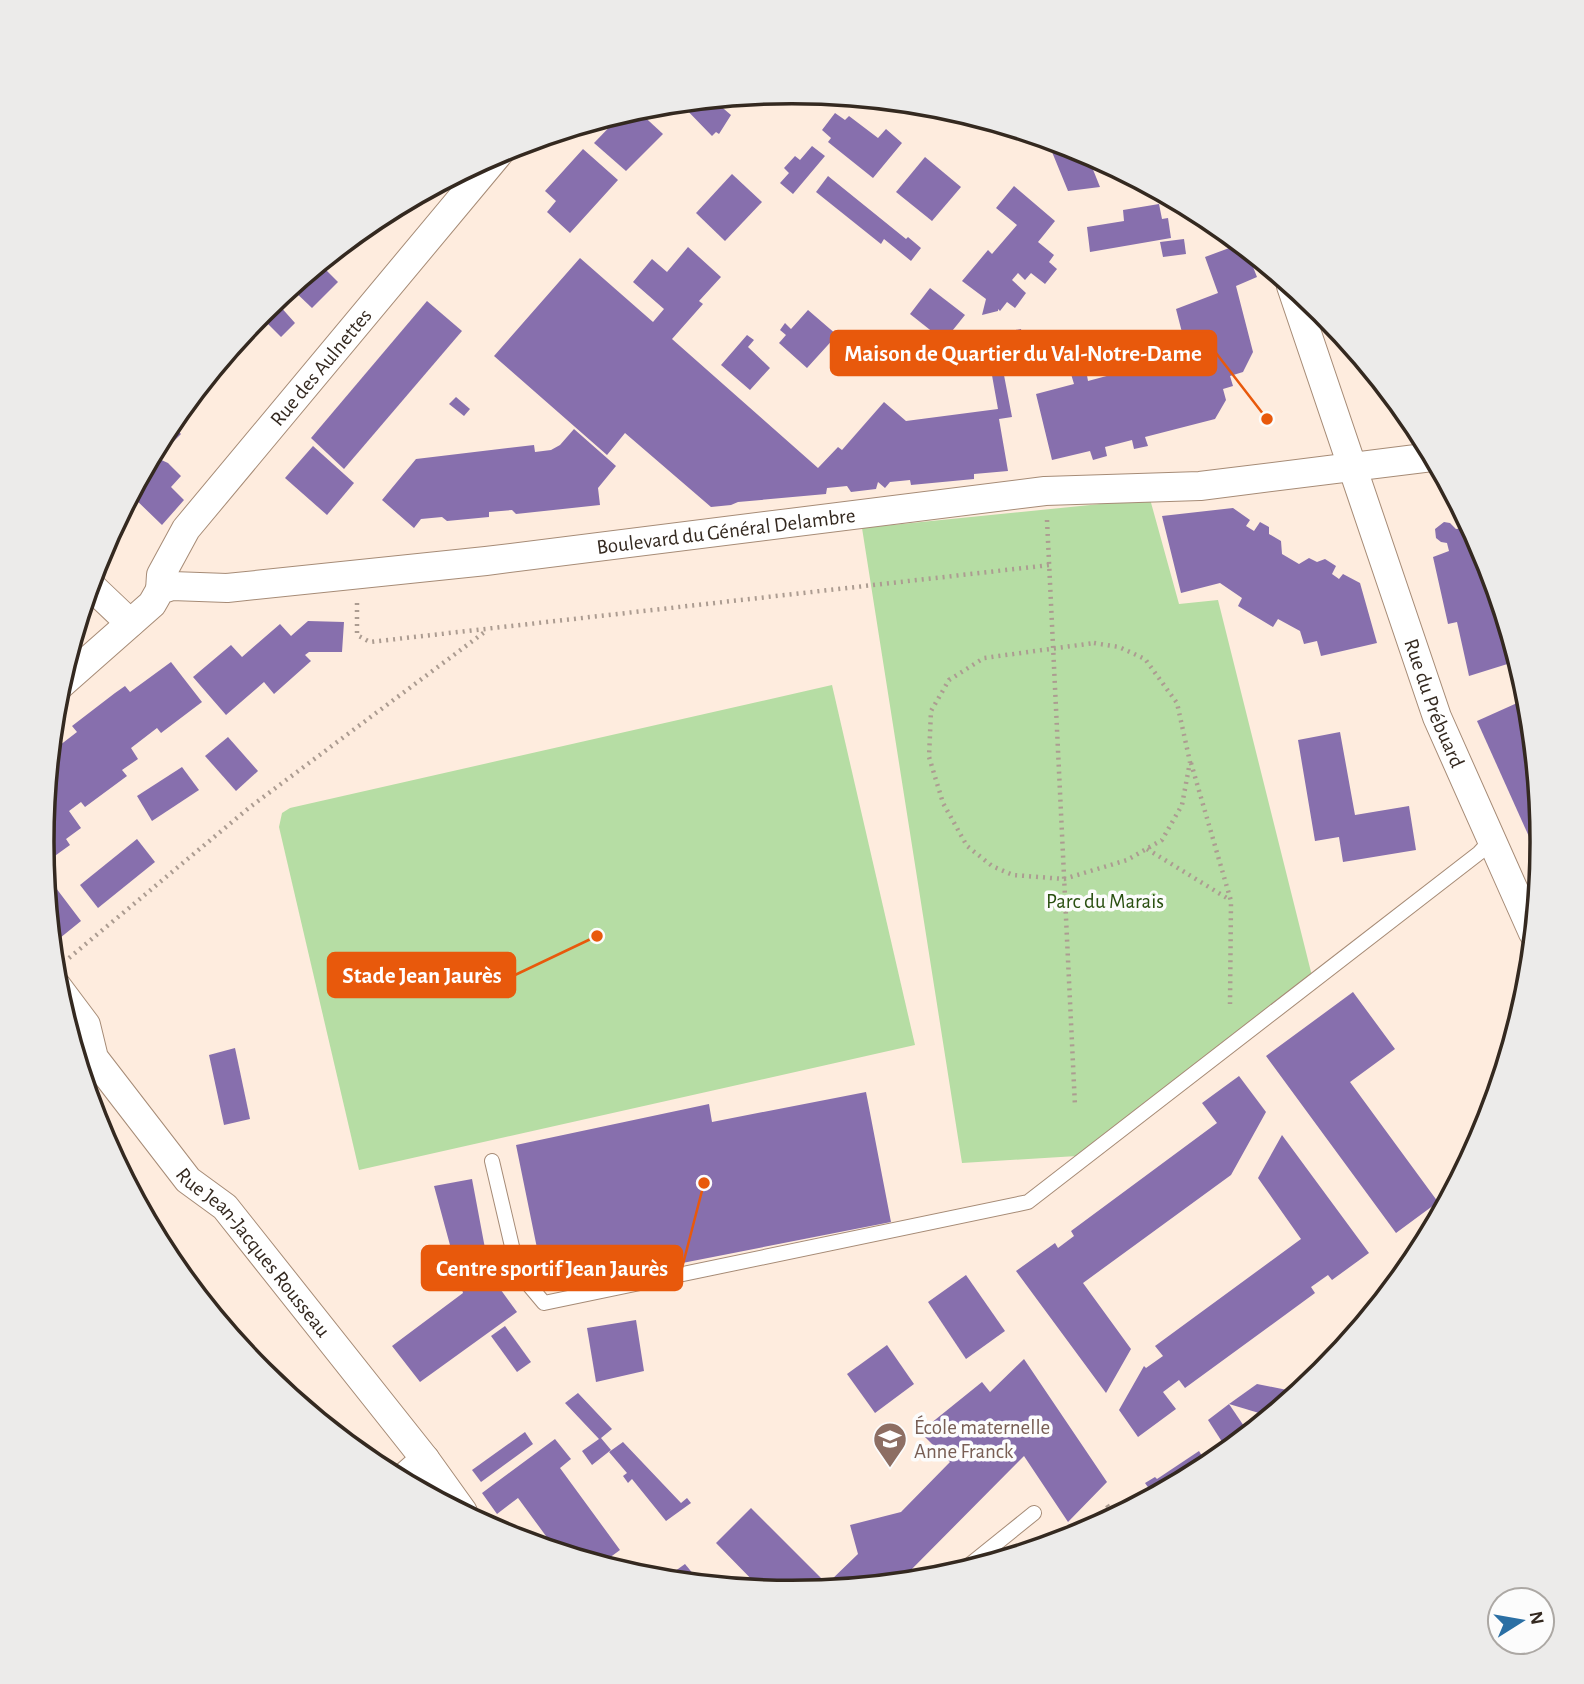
<svg xmlns="http://www.w3.org/2000/svg" width="1584" height="1684" font-family="'Alegreya Sans',sans-serif">
	<rect width="100%" height="100%" fill="#feecde"/>
	<g fill="#b6dda4">
		<polygon points="1150,499 1179,604 1218,600 1312,976 1077,1156 962,1163 862,528"/>
		<polygon points="832,685 915,1045 359,1170 279,827 282,813 290,808"/>
	</g>
	<g fill="#876fad">
		<polygon points="721,99 717,103 731,115 719,134 716,132 712,136 680,103"/>
		<polygon points="636,109 663,134 626,171 594,143 622,114"/>
		<polygon points="835,113 845,120 849,116 878,138 886,129 902,143 873,178 828,142 831,138 822,130"/>
		<polygon points="1067,145 1104,162 1092,167 1100,187 1068,191 1052,152"/>
		<polygon points="812,146 825,156 793,194 780,183 789,173 784,168 795,156 800,160"/>
		<polygon points="583,149 618,180 570,233 547,212 556,201 545,191"/>
		<polygon points="925,157 961,187 932,221 896,192"/>
		<polygon points="732,174 762,202 725,241 696,213"/>
		<polygon points="828,176 906,239 908,237 921,248 911,261 884,239 881,244 816,192"/>
		<polygon points="1014,186 1055,221 1038,242 1054,255 1049,262 1057,269 1045,284 1031,273 1025,280 1018,273 1012,280 1026,293 1015,308 1007,302 1000,311 998,309 998,311 982,315 986,299 962,281 988,250 992,254 1017,225 996,208"/>
		<polygon points="1159,204 1162,219 1168,218 1171,238 1090,252 1087,227 1124,221 1123,210"/>
		<polygon points="1184,239 1186,254 1163,257 1160,242"/>
		<polygon points="1240,244 1246,249 1257,277 1236,286 1253,352 1243,372 1230,376 1233,386 1223,389 1226,400 1215,419 1145,437 1148,446 1134,449 1132,440 1105,447 1107,456 1093,460 1090,451 1052,460 1036,394 1074,384 1071,374 1086,370 1088,381 1114,374 1111,363 1127,359 1130,370 1167,360 1169,364 1181,362 1187,352 1176,309 1218,293 1205,257"/>
		<polygon points="688,247 721,277 699,301 703,304 672,339 818,468 838,447 842,450 884,402 906,421 998,409 985,336 1021,329 1028,365 1003,370 1012,417 999,419 1008,471 974,474 974,479 911,485 910,480 890,482 885,488 878,482 876,489 851,492 847,486 827,488 826,494 738,502 731,505 711,507 625,433 607,455 494,356 580,258 653,322 664,309 633,282 652,259 667,272"/>
		<polygon points="320,264 338,282 312,308 291,288"/>
		<polygon points="930,288 965,315 944,341 910,314"/>
		<polygon points="427,301 462,331 344,469 311,438"/>
		<polygon points="272,303 276,308 279,305 295,323 281,337 259,315"/>
		<polygon points="808,310 837,335 807,368 779,343 786,335 780,330 785,323 791,329"/>
		<polygon points="747,335 754,340 748,347 770,368 750,390 721,365"/>
		<polygon points="456,397 470,409 464,416 449,404"/>
		<polygon points="170,423 181,434 164,451 158,445"/>
		<polygon points="574,429 616,466 598,488 600,505 516,514 512,510 489,512 489,517 447,521 442,517 421,519 414,528 382,500 416,459 534,445 535,452 551,450 560,445"/>
		<polygon points="313,446 354,483 327,515 285,478"/>
		<polygon points="157,458 168,463 181,476 171,487 184,500 162,525 131,495 147,465 149,466"/>
		<polygon points="1233,508 1250,520 1246,526 1254,531 1260,522 1269,527 1269,534 1281,541 1282,554 1299,564 1309,558 1317,562 1325,559 1336,566 1332,574 1339,579 1343,574 1360,583 1377,643 1321,656 1317,641 1304,644 1300,631 1278,619 1273,627 1238,606 1242,598 1220,583 1181,593 1162,516"/>
		<polygon points="1461,510 1485,555 1517,661 1469,676 1457,622 1448,624 1433,557 1449,551 1447,543 1441,542 1436,538 1435,529 1444,522 1450,523 1456,529 1463,528 1459,511"/>
		<polygon points="115,526 123,534 108,550 104,546"/>
		<polygon points="308,621 344,622 342,652 309,652 305,655 311,661 274,694 264,682 226,715 193,677 231,645 242,657 280,624 291,636"/>
		<polygon points="171,662 202,702 161,733 157,728 131,748 138,759 122,770 127,776 85,807 81,802 69,811 81,828 66,839 70,845 45,863 42,842 48,784 50,783 48,780 51,752 77,732 72,726 115,693 125,686 130,692"/>
		<polygon points="1528,698 1542,842 1540,861 1477,721"/>
		<polygon points="1340,732 1355,815 1409,806 1416,850 1343,862 1339,837 1315,841 1298,740"/>
		<polygon points="228,737 258,771 236,791 205,756"/>
		<polygon points="182,767 199,790 152,821 137,796"/>
		<polygon points="137,839 155,862 98,908 80,885"/>
		<polygon points="56,888 81,921 60,938 50,925 49,910 53,906 48,900 47,895"/>
		<polygon points="1353,992 1395,1049 1350,1082 1438,1202 1396,1233 1266,1056"/>
		<polygon points="235,1048 250,1119 224,1125 209,1055"/>
		<polygon points="1239,1076 1266,1112 1231,1175 1083,1283 1131,1349 1106,1393 1016,1271 1055,1243 1058,1248 1074,1236 1071,1231 1217,1123 1202,1103"/>
		<polygon points="866,1092 891,1222 555,1288 549,1256 539,1258 516,1145 709,1104 712,1122"/>
		<polygon points="1282,1135 1369,1253 1332,1280 1328,1275 1311,1287 1315,1293 1185,1388 1179,1380 1163,1392 1176,1409 1138,1437 1119,1410 1144,1366 1146,1368 1163,1356 1155,1346 1301,1239 1258,1178"/>
		<polygon points="472,1179 490,1275 517,1312 420,1382 392,1346 463,1293 434,1186"/>
		<polygon points="966,1275 1005,1331 966,1359 928,1302"/>
		<polygon points="636,1320 644,1371 596,1382 587,1328"/>
		<polygon points="505,1326 531,1362 517,1372 491,1336"/>
		<polygon points="887,1345 914,1384 875,1413 847,1374"/>
		<polygon points="1024,1359 1107,1482 1068,1522 1024,1456 899,1582 792,1592 761,1589 716,1543 751,1508 827,1584 858,1554 850,1525 901,1512 950,1462 920,1432 982,1382 990,1392"/>
		<polygon points="1257,1384 1287,1390 1283,1405 1269,1416 1229,1404"/>
		<polygon points="578,1393 612,1429 601,1438 611,1450 592,1465 582,1451 599,1439 565,1403"/>
		<polygon points="1229,1404 1248,1432 1226,1448 1208,1420"/>
		<polygon points="525,1432 533,1444 481,1482 472,1470"/>
		<polygon points="555,1439 571,1459 560,1468 620,1550 601,1564 557,1551 518,1498 497,1514 482,1493"/>
		<polygon points="623,1442 681,1503 687,1498 691,1503 666,1521 632,1479 628,1483 623,1476 627,1473 609,1452"/>
		<polygon points="1199,1451 1208,1466 1161,1491 1157,1485 1150,1490 1145,1483 1155,1477 1157,1479"/>
		<polygon points="685,1564 699,1581 664,1579"/>
	</g>
	<g fill="none" stroke-linecap="round" stroke-linejoin="round">
		<g stroke="#a68b76" stroke-width="16">
			<g id="lane">
				<polyline points="492,1161 518,1272 544,1303 1028,1202 1479,853 1491,840"/>
				<polyline points="962,1571 1034,1513"/>
			</g>
		</g>
		<g stroke="#a68b76" stroke-width="30">
			<g id="street">
				<path id="s1" d="M 1291,286 L 1437,717 L 1533,933"/>
				<polyline points="90,585 130,623"/>
				<path id="s2" d="M 160,590 L 161,575 L 186,529 L 500,152"/>
				<path id="s3" d="M 59,686 L 152,604 L 160,590 L 172,586 L 227,588 L 486,561 L 1045,491 L 1200,486 L 1432,457"/>
				<path id="s4" d="M 56,985 L 86,1025 L 94,1058 L 188,1180 L 225,1207 L 425,1459 L 463,1512"/>
				<polyline points="401,1480 425,1459"/>
			</g>
		</g>
		<g stroke="#ac9c91" stroke-width="4.5" stroke-dasharray="2 5" stroke-linecap="butt">
			<polyline points="1047,520 1075,1106"/>
			<polyline points="357,603 357,635 370,642 1050,565"/>
			<polygon points="1094,643 1119,647 1145,659 1177,703 1190,762 1182,805 1162,840 1127,860 1064,879 1013,875 992,866 967,846 943,803 929,757 931,711 949,680 984,658"/>
			<polyline points="1191,763 1231,901 1230,1004"/>
			<polyline points="1147,849 1230,900"/>
			<polyline points="69,958 250,807 486,631"/>
			<polyline points="1107,1505 1114,1516"/>
		</g>
		<use href="#lane" stroke="#fff" stroke-width="14"/>
		<use href="#street" stroke="#fff" stroke-width="28"/>
	</g>
	<defs>
		<g id="school-pin" transform="scale(1.75)"><path d="M0 17L-7.5 6A9.5 9.5 0 1 1 7.5 6Z" fill="#8d6e63" stroke="#fcfcfc"/><path d="M0-5L7-2L0 1L-7-2ZM-4 1L0 2.5L4 1V4Q0 6-4 4Z" fill="#fff"/></g>
	</defs>
	<g fill-rule="evenodd">
		<use href="#school-pin" x="890" y="1439"/>
	</g>
	<g text-anchor="middle" dominant-baseline="central" stroke-width="7" stroke-linejoin="round" paint-order="stroke">
		<g font-size="21" fill="#342920" stroke="#fcfcfc">
			<text stroke="none"><textPath href="#s2" startOffset="278">Rue des Aulnettes</textPath></text>
			<text stroke="none"><textPath href="#s3" startOffset="710">Boulevard du Général Delambre</textPath></text>
			<text stroke="none"><textPath href="#s1" startOffset="441">Rue du Prébuard</textPath></text>
			<text stroke="none"><textPath href="#s4" startOffset="336">Rue Jean-Jacques Rousseau</textPath></text>
		</g>
		<g font-size="21" fill="#2a5011" stroke="#fcfcfc">
			<text x="1105" y="901">Parc du Marais</text>
		</g>
		<g font-size="21" fill="#785e54" stroke="#fcfcfc" text-anchor="start">
			<text x="914" y="1427">École maternelle<tspan x="914" dy="24">Anne Franck</tspan></text>
		</g>
	</g>
	<path d="M0 0H1584V1684H0ZM54 842a738 738 0 1 1 1476 0a738 738 0 1 1-1476 0Z" fill="#ecebea" fill-rule="evenodd"/>
	<path fill="none" stroke="#342920" stroke-width="3.5" d="M54 842a738 738 0 1 1 1476 0a738 738 0 1 1-1476 0Z"/>
	<path fill="none" stroke="#e8590c" stroke-width="2.5" d="M1267 419L1216 353M597 936L515 975M704 1183L682 1268"/>
	<g fill="#e8590c" stroke="#fcfcfc" stroke-width="2.5">
		<circle cx="1267" cy="419" r="7"/>
		<circle cx="597" cy="936" r="7"/>
		<circle cx="704" cy="1183" r="7"/>
	</g>
	<g fill="#e8590c" stroke="#e8590c" stroke-width="2.5">
		<rect x="831" y="331" width="385" height="44" rx="7"/>
		<rect x="328" y="953" width="187" height="44" rx="7"/>
		<rect x="422" y="1246" width="260" height="44" rx="7"/>
	</g>
	<g font-size="23" text-anchor="middle" font-weight="bold" fill="#fff">
		<text x="1023" y="361">Maison de Quartier du Val-Notre-Dame</text>
		<text x="422" y="983">Stade Jean Jaurès</text>
		<text x="552" y="1276">Centre sportif Jean Jaurès</text>
	</g>
	<g transform="translate(1521 1621) rotate(79)"><circle r="33" fill="#fcfcfc" stroke="#aca8a4" stroke-width="2"/>
	<path d="M0-5L12 26L0 18L-12 26Z" fill="#2a6fa4"/>
	<text y="-10" font-size="19" font-weight="bold" text-anchor="middle" fill="#342920">N</text>
	</g>
</svg>
